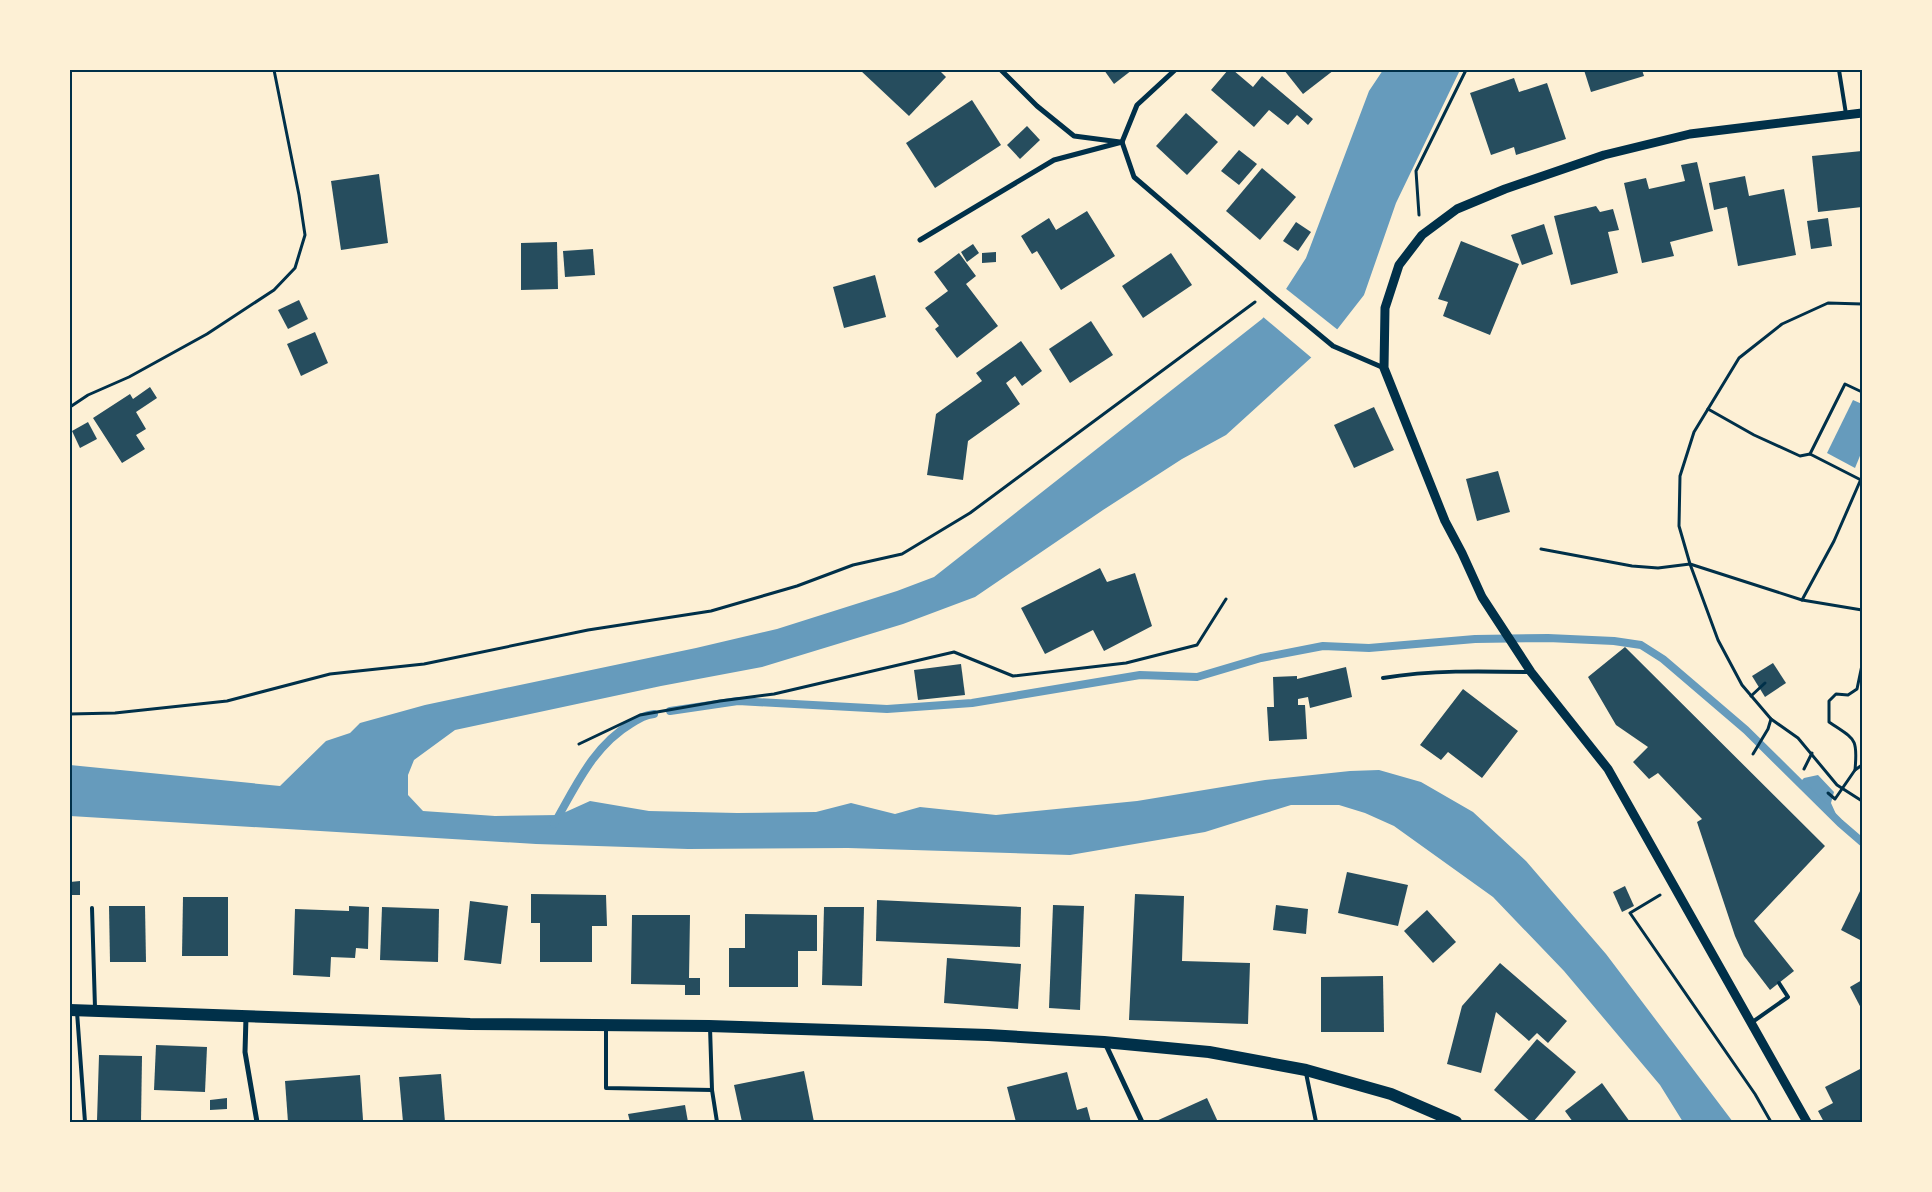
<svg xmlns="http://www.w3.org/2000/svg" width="1932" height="1192" font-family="'Titillium Web',sans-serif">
	<rect width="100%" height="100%" fill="#fdf0d5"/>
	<g fill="#669bbc">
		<polygon points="1383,70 1460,70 1396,203 1364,295 1325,345 1226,435 1182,459 1103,510 975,597 903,624 762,667 661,686 455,730 414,760 408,775 408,795 423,811 495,816 559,815 590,801 649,811 737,813 816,812 851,803 895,814 920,807 996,815 1137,801 1265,780 1350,771 1379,770 1421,782 1473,812 1526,861 1606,954 1733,1122 1683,1122 1660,1085 1564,971 1493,897 1394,826 1365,813 1339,805 1291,805 1205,832 1070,855 848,848 688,849 536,844 70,816 70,765 280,786 326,741 350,733 360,723 425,705 696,648 777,629 897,591 934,577 1262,319 1277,303 1306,258 1369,91"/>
		<polygon points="1853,400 1862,404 1862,451 1855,468 1827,453"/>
		<polygon points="1818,775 1834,792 1831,803 1840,823 1799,783 1804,778"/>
	</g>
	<polygon fill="#fdf0d5" points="1285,288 1338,330 1321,352 1313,359 1262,316"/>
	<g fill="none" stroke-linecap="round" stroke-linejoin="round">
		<g stroke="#669bbc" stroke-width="8">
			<polyline points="670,711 738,701 887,709 972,703 1140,675 1197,677 1261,658 1323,646 1369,648 1475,639 1548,638 1614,641 1641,645 1663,659 1746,730 1840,823 1862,842"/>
			<path d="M 554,824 C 576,786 593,746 632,723 C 640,718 645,715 654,714"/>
		</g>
	</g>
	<g fill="#264d5e">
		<polygon points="860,70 939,70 946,77 909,116"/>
		<polygon points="1104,70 1132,70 1114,84"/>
		<polygon points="1228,70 1233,70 1253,87 1262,76 1313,119 1308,125 1297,115 1288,125 1269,110 1254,127 1211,90"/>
		<polygon points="1284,70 1334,70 1303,94"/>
		<polygon points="1584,70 1642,70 1644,76 1591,92"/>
		<polygon points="1514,78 1519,92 1547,83 1566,139 1516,155 1514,147 1491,155 1470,93"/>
		<polygon points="972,100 1001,145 935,188 906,143"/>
		<polygon points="1186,113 1218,142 1187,175 1156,146"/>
		<polygon points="1027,126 1040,140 1020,159 1007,145"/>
		<polygon points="1239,150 1257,164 1239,185 1221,171"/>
		<polygon points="1862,151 1862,207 1818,212 1812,156"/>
		<polygon points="1697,162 1713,231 1670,242 1674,256 1642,263 1624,183 1646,178 1649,189 1685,181 1681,165"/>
		<polygon points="1262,168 1296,197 1260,240 1226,211"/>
		<polygon points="379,174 388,243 341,250 331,181"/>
		<polygon points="1745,176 1749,196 1784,189 1796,255 1738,266 1727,207 1714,210 1709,183"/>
		<polygon points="1596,206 1600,212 1613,209 1619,230 1608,232 1618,273 1571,285 1554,216"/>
		<polygon points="1087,211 1115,256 1061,290 1037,251 1032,254 1021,236 1049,218 1056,230"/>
		<polygon points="1828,218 1832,246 1811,249 1807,221"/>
		<polygon points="1296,222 1311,232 1298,251 1283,241"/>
		<polygon points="1544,224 1553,254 1522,265 1511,235"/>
		<polygon points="1461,241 1519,264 1490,335 1443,316 1448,302 1438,299"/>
		<polygon points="557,242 558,289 521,290 521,243"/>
		<polygon points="973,244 979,253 967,262 961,252"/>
		<polygon points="593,249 595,275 565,277 563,251"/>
		<polygon points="996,252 996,262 982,263 982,253"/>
		<polygon points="959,253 976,276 966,284 998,326 957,358 935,329 939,326 925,308 948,291 934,272"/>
		<polygon points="1171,253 1192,285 1143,318 1122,286"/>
		<polygon points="875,275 886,317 844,328 833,287"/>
		<polygon points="299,300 308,319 288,329 278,310"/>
		<polygon points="1091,321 1113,355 1070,383 1049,349"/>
		<polygon points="315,332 328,363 301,376 287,344"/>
		<polygon points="1021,341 1042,371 1022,386 1015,376 1006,383 1020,404 968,441 963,480 927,475 936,414 982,381 976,373"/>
		<polygon points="150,387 157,398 136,412 146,429 136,435 145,449 122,463 93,418 130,394 133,399"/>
		<polygon points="1374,407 1394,450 1354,468 1334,425"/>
		<polygon points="88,422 97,439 80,448 72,431"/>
		<polygon points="1498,471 1510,512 1477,521 1466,479"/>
		<polygon points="1100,568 1107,582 1135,573 1152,626 1104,651 1093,630 1045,654 1021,608"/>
		<polygon points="1625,647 1825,846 1754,921 1794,971 1770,990 1744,956 1735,936 1697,822 1702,819 1658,773 1649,779 1633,762 1648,747 1616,725 1588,677"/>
		<polygon points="1773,663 1786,683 1765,697 1752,676"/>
		<polygon points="961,664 965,695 918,700 914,670"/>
		<polygon points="1346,667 1352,697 1310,708 1308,697 1298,699 1298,705 1305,705 1307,739 1269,741 1267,707 1274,707 1273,677 1297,676 1297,679"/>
		<polygon points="1463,689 1518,731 1482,778 1448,752 1441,760 1420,745"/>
		<polygon points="1347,872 1408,885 1398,926 1338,913"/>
		<polygon points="80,881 80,895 70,895 70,882"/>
		<polygon points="1625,886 1634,906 1622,912 1613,892"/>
		<polygon points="1862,887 1862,941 1841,930"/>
		<polygon points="531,894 606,895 607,926 592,926 592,962 540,962 540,923 531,923"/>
		<polygon points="1135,894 1184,896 1182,961 1250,963 1248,1024 1129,1020"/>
		<polygon points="183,897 228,897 228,956 182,956"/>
		<polygon points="877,900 1021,907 1020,947 876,941"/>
		<polygon points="470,901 508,906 501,964 464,960"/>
		<polygon points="1053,905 1084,906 1080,1010 1049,1008"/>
		<polygon points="1276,905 1308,909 1306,934 1273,930"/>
		<polygon points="109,906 145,906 146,962 110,962"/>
		<polygon points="349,906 369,907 368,949 356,948 355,958 331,957 330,977 293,975 295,909 349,911"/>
		<polygon points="382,907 439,909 438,962 380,960"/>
		<polygon points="824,907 864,907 862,986 822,985"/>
		<polygon points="1427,910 1456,942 1433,963 1404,931"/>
		<polygon points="745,914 817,915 817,951 798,951 798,987 729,987 729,948 745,948"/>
		<polygon points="632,915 690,915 689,978 700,978 700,995 685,995 685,985 631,984"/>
		<polygon points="947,958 1021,964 1018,1009 944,1003"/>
		<polygon points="1500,963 1567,1021 1548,1043 1537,1033 1529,1041 1496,1012 1481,1073 1447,1064 1462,1006"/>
		<polygon points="1383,976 1384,1032 1321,1032 1321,977"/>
		<polygon points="1862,980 1862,1010 1850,987"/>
		<polygon points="1537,1039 1576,1072 1533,1122 1531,1122 1494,1090"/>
		<polygon points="156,1045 207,1047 205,1092 154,1090"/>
		<polygon points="99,1055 142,1056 141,1122 97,1121"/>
		<polygon points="1862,1068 1862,1122 1824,1122 1818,1111 1833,1103 1825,1087"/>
		<polygon points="804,1071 814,1122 742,1122 734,1085"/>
		<polygon points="1067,1072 1077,1110 1087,1107 1091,1122 1016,1122 1007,1087"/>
		<polygon points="441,1074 445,1122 403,1122 399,1077"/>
		<polygon points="360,1075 363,1120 288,1122 285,1081"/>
		<polygon points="1602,1083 1630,1122 1573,1122 1565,1111"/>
		<polygon points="227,1098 227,1109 210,1110 210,1100"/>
		<polygon points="1207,1098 1218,1122 1154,1122"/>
		<polygon points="685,1105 688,1122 630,1122 628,1114"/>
	</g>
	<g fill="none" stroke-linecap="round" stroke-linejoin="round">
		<g stroke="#003049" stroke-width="3">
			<polyline points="1419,215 1416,171 1466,70"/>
			<polyline points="1862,304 1828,303 1782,324 1739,358 1694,432 1680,476 1679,526 1690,564 1802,600 1862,610"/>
			<polyline points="70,407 88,395 129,377 207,334 274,290 295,268 305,235 299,195 274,70"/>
			<polyline points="1708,409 1754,435 1800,456 1810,454 1861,480"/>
			<polyline points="1810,454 1845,384 1862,392"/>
			<polyline points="1541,549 1632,566 1658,568 1690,564 1718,640 1742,685 1771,719 1798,738 1837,785 1862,801"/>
			<polyline points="1802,600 1834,541 1861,479"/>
			<path d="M 1862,665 L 1857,689 L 1848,695 L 1836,694 L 1829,701 L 1829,722 C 1855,740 1858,737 1855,770 L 1862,765"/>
			<polyline points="1751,696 1765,683"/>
			<polyline points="70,714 115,713 227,701 330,674 424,664 588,630 711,611 797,586 853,565 902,554 970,513 1255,302"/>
			<polyline points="579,744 640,715 720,701 774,694 954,652 1013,676 1126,663 1197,645 1226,599"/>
			<polyline points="1753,754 1768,729 1771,719"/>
			<polyline points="1804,769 1812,753"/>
			<polyline points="1828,793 1835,799 1855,770"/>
			<polyline points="1660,895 1630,913 1755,1094 1771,1122"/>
		</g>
		<g stroke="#003049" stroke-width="4">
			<polyline points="1839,70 1846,114"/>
			<path d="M 1383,678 C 1431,670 1480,671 1529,672"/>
			<polyline points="92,908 95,1008"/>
			<polyline points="77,1012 85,1122"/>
			<polyline points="1751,1023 1788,997 1779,983"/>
			<polyline points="606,1027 606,1088 712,1090"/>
			<polyline points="710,1027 712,1090 717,1122"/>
			<polyline points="1306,1073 1316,1122"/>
		</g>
		<g stroke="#003049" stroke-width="5">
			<polyline points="1001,70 1037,106 1074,136 1120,142"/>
			<polyline points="1122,142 1134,177 1275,298 1333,346 1384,368"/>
			<polyline points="1122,142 1137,105 1175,70"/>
			<polyline points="920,240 1054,160 1122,142"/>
			<polyline points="246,1017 245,1052 257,1122"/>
			<polyline points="1105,1043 1142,1122"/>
		</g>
		<polyline stroke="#003049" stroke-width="9" points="1807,1122 1608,769 1531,672 1482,597 1462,553 1445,521 1384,368 1385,308 1399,265 1422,235 1457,209 1505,189 1604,155 1690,134 1862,113"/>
		<polyline stroke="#003049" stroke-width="12" points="70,1010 470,1024 709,1026 988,1035 1104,1042 1209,1052 1306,1070 1391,1094 1456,1122"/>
	</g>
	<rect width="1932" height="1192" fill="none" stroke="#fdf0d5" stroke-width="142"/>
	<rect x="71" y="71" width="1790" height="1050" fill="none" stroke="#003049" stroke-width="2"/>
</svg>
